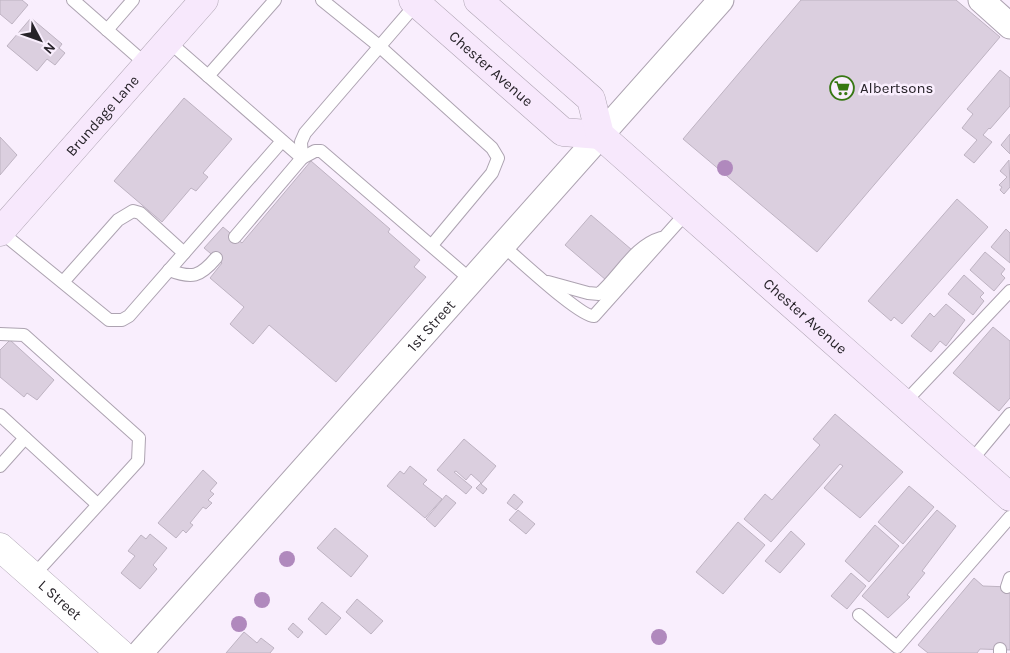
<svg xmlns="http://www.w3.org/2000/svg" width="1010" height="653" font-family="Karla,sans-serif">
	<rect width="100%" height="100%" fill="#f9eefd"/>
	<g fill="#dbcfdf" stroke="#beb3c2">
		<polygon points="0,0 22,0 28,5 12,24 0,14"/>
		<polygon points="801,0 956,0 1000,37 817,252 683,139"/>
		<polygon points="31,18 62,44 59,48 65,53 55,65 47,59 37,71 7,46"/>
		<polygon points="1000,70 1010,78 1010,106 990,129 989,128 983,135 992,142 974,163 964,155 977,140 962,128 973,114 967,109"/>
		<polygon points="184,98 232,139 203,173 208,177 196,191 191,188 162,222 114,181"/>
		<polygon points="1010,134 1010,154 1001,145"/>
		<polygon points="0,137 17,155 0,175"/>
		<polygon points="1009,160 1010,187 1004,194 1000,190 1002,187 999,185 1007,177 1000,171"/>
		<polygon points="311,161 390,229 388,232 420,260 414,267 426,277 336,382 269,325 253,344 230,324 244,307 210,278 222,263 204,248 223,227 242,243"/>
		<polygon points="957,199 988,227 902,324 894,317 891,321 868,301"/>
		<polygon points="591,215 632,250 606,280 565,245"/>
		<polygon points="1006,229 1010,233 1010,263 991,247"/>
		<polygon points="985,252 1005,269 1001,274 1005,278 994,291 970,270"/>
		<polygon points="964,275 984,293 980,297 984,301 973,315 948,294"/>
		<polygon points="946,304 965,320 946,346 940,341 931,352 911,336 930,313 934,317"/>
		<polygon points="993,327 1010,341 1010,398 999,411 953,373"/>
		<polygon points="10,340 54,380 37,400 27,393 24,397 0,377 0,350"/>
		<polygon points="835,414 903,472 860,518 824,488 843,466 840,464 771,542 744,519 765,494 772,500 820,445 813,439"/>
		<polygon points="464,439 496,466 481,484 487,489 483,494 476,488 481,483 471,474 466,480 456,471 454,472 472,487 466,494 437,470"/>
		<polygon points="410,466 427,480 423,484 442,499 425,518 387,486 400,471 404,474"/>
		<polygon points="203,470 217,483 210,491 214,494 208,500 212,503 206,509 203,507 190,523 193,525 186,533 183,530 176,538 158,523"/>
		<polygon points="909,486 934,507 903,544 878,522"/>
		<polygon points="514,494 523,502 516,510 507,503"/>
		<polygon points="446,495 456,503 435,527 426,519"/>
		<polygon points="518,510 535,524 526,534 509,520"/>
		<polygon points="937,510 956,526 922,571 925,573 907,595 910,597 888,618 862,596"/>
		<polygon points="738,522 765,545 723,594 696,572"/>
		<polygon points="875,525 899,546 869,582 845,561"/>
		<polygon points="335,528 368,556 351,577 317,548"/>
		<polygon points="791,531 805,544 780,573 765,561"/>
		<polygon points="150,534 167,548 153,565 157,569 140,589 121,573 135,556 128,551 141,535 146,539"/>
		<polygon points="851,573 866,586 847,609 831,596"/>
		<polygon points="974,578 983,586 1010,587 1010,650 980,649 977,653 928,653 918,645"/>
		<polygon points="357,599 383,621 371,634 346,612"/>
		<polygon points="322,602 341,618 326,635 308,619"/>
		<polygon points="293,623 303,632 298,638 288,629"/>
		<polygon points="244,632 257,643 261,638 274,648 270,653 226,653"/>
	</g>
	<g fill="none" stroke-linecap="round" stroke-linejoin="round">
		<g stroke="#ada3b1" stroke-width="14">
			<g id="service">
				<polyline points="73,0 147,65"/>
				<polyline points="322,0 379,46 492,148 498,158 492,173 432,245"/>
				<polyline points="107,30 133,0"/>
				<polyline points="168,41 302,158 315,151 321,151 471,280"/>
				<polyline points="208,76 275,0"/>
				<polyline points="1,232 109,320 122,320 129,316 282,141"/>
				<polyline points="235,237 302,158 301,142 305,133 417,3"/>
				<path d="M 502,245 C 517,257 580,317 594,316 L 687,212"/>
				<path d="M 169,270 C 192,279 200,277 216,258"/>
				<polyline points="63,282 118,220 133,211 140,213 184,253"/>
				<path d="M 548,282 L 588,293 L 599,294 C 620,276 634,246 661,238"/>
				<polyline points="0,334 24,335 139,438 138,461 33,576"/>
				<polyline points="904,403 1010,291"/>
				<polyline points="0,415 97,504"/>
				<polyline points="970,462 1010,414"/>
				<polyline points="0,466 25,438"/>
				<polyline points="1007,587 1010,578"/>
				<polyline points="859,615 897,647 1010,517"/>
				<polyline points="1000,653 1000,649"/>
			</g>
		</g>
		<g stroke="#ada3b1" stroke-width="27">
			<g id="minor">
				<polyline points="981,0 1010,26"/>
				<path id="s1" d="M 140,653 L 721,0"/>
			</g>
		</g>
		<g stroke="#ada3b1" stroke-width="29">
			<g id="tertiary">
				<path id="s2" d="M 0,547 L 120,653"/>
			</g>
		</g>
		<g stroke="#ada3b1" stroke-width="29">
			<g id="secondary">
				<path id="s3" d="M 413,0 L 563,132 L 600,135"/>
				<path id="s4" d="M 478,0 L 591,99 L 600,135 L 1010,497"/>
				<path id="s5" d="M 0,232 L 204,0"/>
			</g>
		</g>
		<use href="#service" stroke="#fff" stroke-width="12"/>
		<use href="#minor" stroke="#fff" stroke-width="25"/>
		<use href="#tertiary" stroke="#fff" stroke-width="28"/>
		<use href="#secondary" stroke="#f7e8fc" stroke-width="28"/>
	</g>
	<g fill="#b089bd">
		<circle cx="725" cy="168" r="8"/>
		<circle cx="287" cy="559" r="8"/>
		<circle cx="262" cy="600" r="8"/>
		<circle cx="239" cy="624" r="8"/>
		<circle cx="659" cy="637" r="8"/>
	</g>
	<defs>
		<g id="supermarket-ring" transform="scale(1.25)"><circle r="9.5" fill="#f9eefd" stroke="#377713" stroke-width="1.5"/><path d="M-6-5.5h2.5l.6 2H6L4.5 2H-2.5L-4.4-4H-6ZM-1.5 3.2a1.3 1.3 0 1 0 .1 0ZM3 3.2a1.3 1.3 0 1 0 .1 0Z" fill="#377713"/></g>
	</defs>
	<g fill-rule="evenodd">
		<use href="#supermarket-ring" x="842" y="88"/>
	</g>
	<g text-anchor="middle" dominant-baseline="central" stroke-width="5" stroke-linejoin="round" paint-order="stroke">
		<g font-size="15" fill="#272329" stroke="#f9eefd">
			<text stroke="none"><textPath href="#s3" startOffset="104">Chester Avenue</textPath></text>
			<text stroke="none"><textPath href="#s5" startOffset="155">Brundage Lane</textPath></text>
			<text stroke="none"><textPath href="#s4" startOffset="461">Chester Avenue</textPath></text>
			<text stroke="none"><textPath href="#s1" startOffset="438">1st Street</textPath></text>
			<text stroke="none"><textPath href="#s2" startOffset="80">L Street</textPath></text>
		</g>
		<g font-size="15" fill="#272329" stroke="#f9eefd" text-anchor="start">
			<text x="860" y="88">Albertsons</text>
		</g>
	</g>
	<g transform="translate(40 40) rotate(131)" stroke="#f9eefd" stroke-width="4" paint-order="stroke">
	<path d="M0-4L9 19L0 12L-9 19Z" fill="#272329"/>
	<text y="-8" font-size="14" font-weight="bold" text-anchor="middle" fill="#272329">N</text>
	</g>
</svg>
